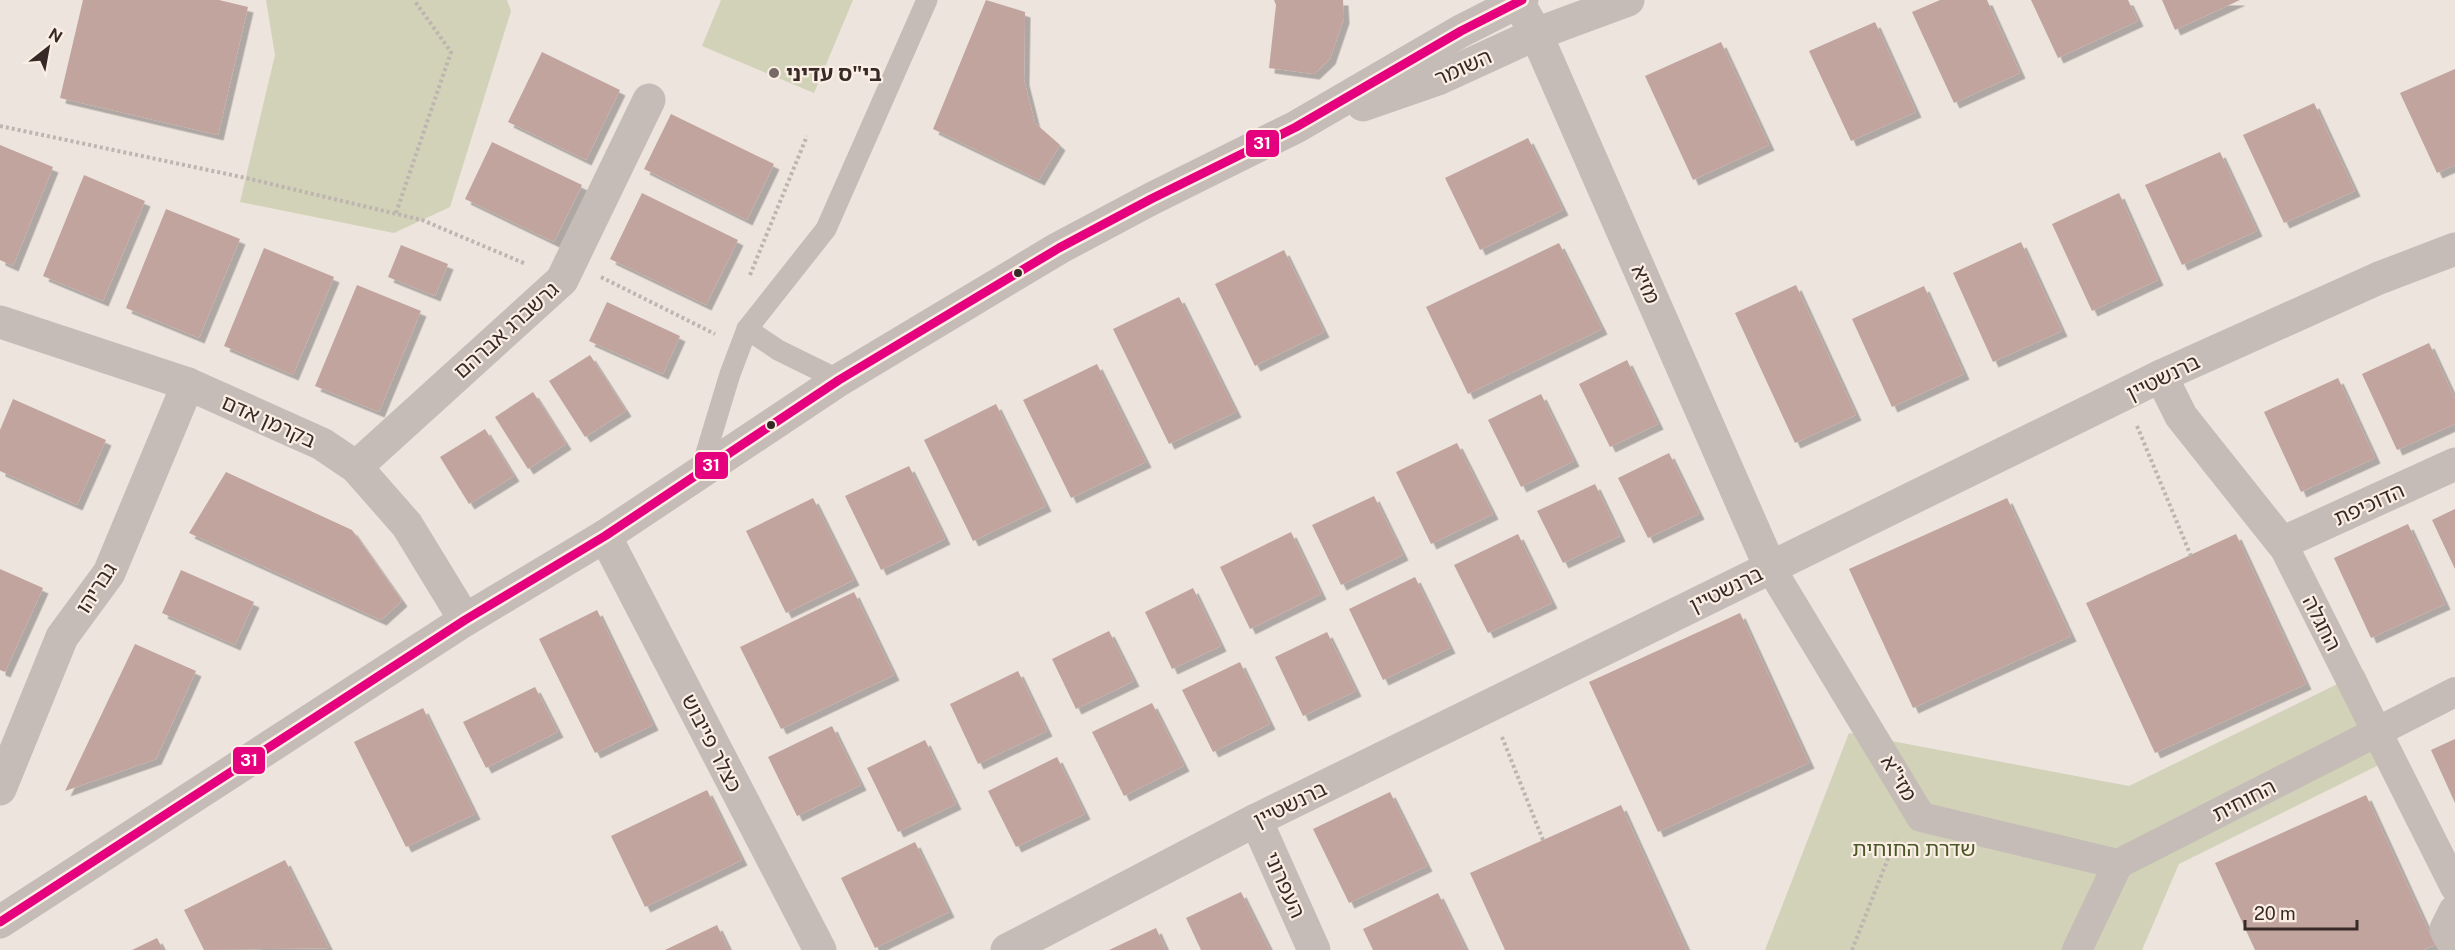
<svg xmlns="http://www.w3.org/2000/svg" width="2455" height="950" font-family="'Public Sans','Noto Sans Hebrew',sans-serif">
	<defs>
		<filter id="shadow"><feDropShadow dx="5.5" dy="5.5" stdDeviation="0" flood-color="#0004"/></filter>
	</defs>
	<rect width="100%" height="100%" fill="#ede4de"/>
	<g fill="#d1d2b7">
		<polygon points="266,0 507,0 511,11 450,207 394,233 240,202 275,55"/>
		<polygon points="721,0 853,0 814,93 702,46"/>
		<polygon points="2364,671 2401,754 2179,864 2142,950 1765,950 1849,733 2129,786"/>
	</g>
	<g fill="#c2a49e" filter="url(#shadow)">
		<polygon points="83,0 219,0 248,7 218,135 60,98"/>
		<polygon points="986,0 1025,12 1024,80 1035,123 1060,145 1039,180 933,129"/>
		<polygon points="1274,0 1343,0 1344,18 1330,59 1314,74 1269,68 1276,5"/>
		<polygon points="1940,0 1987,0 2020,73 1954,103 1912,12"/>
		<polygon points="2031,0 2128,0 2138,21 2058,58"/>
		<polygon points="2162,0 2240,0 2175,30"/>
		<polygon points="1875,22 1916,112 1851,141 1809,51"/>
		<polygon points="1721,42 1769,145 1693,180 1645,76"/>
		<polygon points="542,52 620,90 586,160 508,122"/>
		<polygon points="2455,69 2455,165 2437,173 2400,93"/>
		<polygon points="2314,103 2355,191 2284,223 2243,135"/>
		<polygon points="671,114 774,164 747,220 644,169"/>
		<polygon points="1528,138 1563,210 1480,250 1445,178"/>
		<polygon points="492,142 582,185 554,242 465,199"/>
		<polygon points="0,145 53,167 13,266 0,260"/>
		<polygon points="2220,152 2257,231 2182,265 2145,185"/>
		<polygon points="84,175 145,201 103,301 43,276"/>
		<polygon points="642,193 738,240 706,305 610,259"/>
		<polygon points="2119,193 2158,280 2092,311 2052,224"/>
		<polygon points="166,209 240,239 199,338 126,308"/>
		<polygon points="2021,242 2062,331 1993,362 1953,273"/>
		<polygon points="1559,243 1602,329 1468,394 1426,307"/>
		<polygon points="401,245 448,264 435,296 388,277"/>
		<polygon points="264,248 334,277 293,375 224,346"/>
		<polygon points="1284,250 1324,332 1255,366 1215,284"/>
		<polygon points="357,285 421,311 379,412 315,386"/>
		<polygon points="1796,285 1856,415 1795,443 1735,313"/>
		<polygon points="1924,286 1964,374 1892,407 1852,319"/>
		<polygon points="1179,297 1236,412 1169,444 1113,329"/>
		<polygon points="607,302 680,336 663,374 589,341"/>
		<polygon points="2429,343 2455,399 2455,424 2397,450 2362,374"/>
		<polygon points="590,355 626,411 585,437 549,381"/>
		<polygon points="1627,360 1658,424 1610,447 1579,384"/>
		<polygon points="1097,364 1146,462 1071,498 1023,400"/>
		<polygon points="2338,378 2375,458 2301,492 2264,412"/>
		<polygon points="533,392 566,444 528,469 495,417"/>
		<polygon points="1541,394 1574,461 1521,487 1488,420"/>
		<polygon points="13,399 106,440 77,505 0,471 0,430"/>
		<polygon points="996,404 1046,506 973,541 924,440"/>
		<polygon points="485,429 514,476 469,504 440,457"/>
		<polygon points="1457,443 1493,514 1431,544 1396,472"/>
		<polygon points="1669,453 1699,514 1648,538 1618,478"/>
		<polygon points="909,466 945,539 881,570 845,496"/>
		<polygon points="226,472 352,530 402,601 381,620 189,533"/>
		<polygon points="1595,484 1620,536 1563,563 1537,511"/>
		<polygon points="1374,496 1403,555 1341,585 1312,525"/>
		<polygon points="813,498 854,580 786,613 746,531"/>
		<polygon points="2007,498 2071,636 1913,708 1849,569"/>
		<polygon points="2455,509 2455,569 2432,520"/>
		<polygon points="2408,524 2445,604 2371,638 2334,558"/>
		<polygon points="1291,532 1321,594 1250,629 1220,567"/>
		<polygon points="1518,534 1552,603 1488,633 1454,565"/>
		<polygon points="2236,534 2306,684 2155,753 2086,603"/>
		<polygon points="0,569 43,588 5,672 0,670"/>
		<polygon points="181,570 254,602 235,645 162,613"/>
		<polygon points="1415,577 1450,648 1383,680 1349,609"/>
		<polygon points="1193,588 1221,646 1172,669 1145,612"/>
		<polygon points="854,592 894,675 781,729 740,647"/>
		<polygon points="597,610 653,725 595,753 539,639"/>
		<polygon points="1740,613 1809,763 1658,832 1589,682"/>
		<polygon points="1109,631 1134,681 1076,709 1052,659"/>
		<polygon points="1327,632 1356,691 1303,716 1275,657"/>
		<polygon points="135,644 196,671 156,759 65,791"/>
		<polygon points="1240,662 1270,724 1213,752 1182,690"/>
		<polygon points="1018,671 1047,731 978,764 950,704"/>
		<polygon points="535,687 558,732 486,768 463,722"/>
		<polygon points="1152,703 1184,766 1124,796 1092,732"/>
		<polygon points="423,708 475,814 406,847 354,742"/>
		<polygon points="832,726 861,785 797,816 768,757"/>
		<polygon points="2455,739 2455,803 2431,750"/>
		<polygon points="925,740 956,804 898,832 867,768"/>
		<polygon points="1057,757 1085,814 1016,847 988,791"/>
		<polygon points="707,790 742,860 645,907 611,836"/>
		<polygon points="1390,792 1427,866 1349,903 1313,829"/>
		<polygon points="2366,795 2435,945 2423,950 2255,950 2215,863"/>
		<polygon points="1621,805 1687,950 1505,950 1470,873"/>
		<polygon points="915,842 949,912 875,948 841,878"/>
		<polygon points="285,860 329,948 204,950 184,910"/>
		<polygon points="1241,892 1270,950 1201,950 1186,918"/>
		<polygon points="1438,893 1466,950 1373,950 1363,929"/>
		<polygon points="717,925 729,950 665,950"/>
		<polygon points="1156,928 1166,950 1109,950"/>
		<polygon points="157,938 163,950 132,950"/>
	</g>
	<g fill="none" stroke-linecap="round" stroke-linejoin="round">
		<g stroke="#beb5b0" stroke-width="4" stroke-dasharray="3 3" stroke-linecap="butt">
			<polyline points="0,126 246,178 422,220 526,264"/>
			<polyline points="396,213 451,52 414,0"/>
			<polyline points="750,275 807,136"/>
			<polyline points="601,277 715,334"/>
			<polyline points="2137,426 2191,556"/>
			<polyline points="1502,737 1543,840"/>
			<polyline points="1852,950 1896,838"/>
		</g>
		<g stroke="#c6bcb7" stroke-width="21">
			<polyline points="747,329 778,350 839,380"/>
			<polyline points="700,473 730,374 747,329 826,229 927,0"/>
		</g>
		<g stroke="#c6bcb7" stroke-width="30">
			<polyline points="2282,543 2455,887"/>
			<polyline points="1770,567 1921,817 2118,864"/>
			<polyline points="2077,950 2118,864 2455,692"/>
		</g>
		<g stroke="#c6bcb7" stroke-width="33">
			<polyline points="1518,2 1536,34 1770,567"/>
			<polyline points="0,322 188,384 322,444 356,467 407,525 465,620"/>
			<polyline points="2161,376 2181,416 2282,543 2455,464"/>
			<polyline points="356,467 562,280 649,100"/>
			<polyline points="605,536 820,950"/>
			<polyline points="0,789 62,637 109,573 188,384"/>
			<polyline points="1256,820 1314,950"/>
			<polyline points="2455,911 2446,929 2455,947"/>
			<polyline points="1007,950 1256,820 2161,376 2379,278 2455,249"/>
		</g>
		<g stroke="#c6bcb7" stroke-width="33">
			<polyline points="1363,105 1438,79 1536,34 1628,0"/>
			<polyline points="0,922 465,620 605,536 839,380 1059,248 1151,199 1296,127 1461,31 1522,0"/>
		</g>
		<g stroke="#fbeee4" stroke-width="14">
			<polyline id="bus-1" points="0,922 465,620 605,536 839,380 1059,248 1151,199 1296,127 1461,31 1522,0"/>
		</g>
		<use href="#bus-1" stroke="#e5007d" stroke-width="9"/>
	</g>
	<circle fill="#766a66" stroke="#fbeee4" stroke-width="2" cx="774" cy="73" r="6"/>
	<g fill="#362926" stroke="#fbeee4" stroke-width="2">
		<circle cx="1018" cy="273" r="5"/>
		<circle cx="771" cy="425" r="5"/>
	</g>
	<g text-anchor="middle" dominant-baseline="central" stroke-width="4.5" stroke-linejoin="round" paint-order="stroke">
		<g font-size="21" fill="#362926" stroke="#fbeee4">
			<text transform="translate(1463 67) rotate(-24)">השומר</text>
			<text transform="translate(1646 284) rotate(66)">מזיא</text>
			<text transform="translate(506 330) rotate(-42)">גרשברג אברהם</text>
			<text transform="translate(2163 377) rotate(-26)">ברנשטיין</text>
			<text transform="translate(269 421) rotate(24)">בקרמן אדם</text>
			<text transform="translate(2369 504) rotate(-24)">הדוכיפת</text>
			<text transform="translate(96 588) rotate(-57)">גבריהו</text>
			<text transform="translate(1726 589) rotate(-26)">ברנשטיין</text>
			<text transform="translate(2322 623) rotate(63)">החגלה</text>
			<text transform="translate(712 743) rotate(63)">כצלר פייבוש</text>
			<text transform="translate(1899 778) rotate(59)">מזי"א</text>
			<text transform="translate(2244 800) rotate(-27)">החוחית</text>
			<text transform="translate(1290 804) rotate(-26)">ברנשטיין</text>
			<text transform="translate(1285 885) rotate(66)">העפרוני</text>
		</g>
		<g font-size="21" font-weight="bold" fill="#362926" stroke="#fbeee4" text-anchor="start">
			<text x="786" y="73">בי"ס עדיני</text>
		</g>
		<g font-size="21" fill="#4b5727" stroke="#fbeee4">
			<text x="1914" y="848">שדרת החוחית</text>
		</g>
	</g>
	<g stroke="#fbeee4" stroke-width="2">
		<rect x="1245" y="129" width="35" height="29" rx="6" fill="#e5007d"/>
		<rect x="694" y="451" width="35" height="29" rx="6" fill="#e5007d"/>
		<rect x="232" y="746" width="34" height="29" rx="6" fill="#e5007d"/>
	</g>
	<g font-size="16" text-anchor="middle" font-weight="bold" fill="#fff">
		<text x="1262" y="149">31</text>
		<text x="711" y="471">31</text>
		<text x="249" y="766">31</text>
	</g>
	<g transform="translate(48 48) rotate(31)" stroke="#fbeee4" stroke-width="4.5" paint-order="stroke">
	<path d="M0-4.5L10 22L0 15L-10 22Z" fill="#362926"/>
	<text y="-9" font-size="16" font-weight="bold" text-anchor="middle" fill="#362926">N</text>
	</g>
	<path d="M2245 920v9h112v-9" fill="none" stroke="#362926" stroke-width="3"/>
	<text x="2254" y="920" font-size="18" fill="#362926" stroke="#fbeee4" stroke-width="4.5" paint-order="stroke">20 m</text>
</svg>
